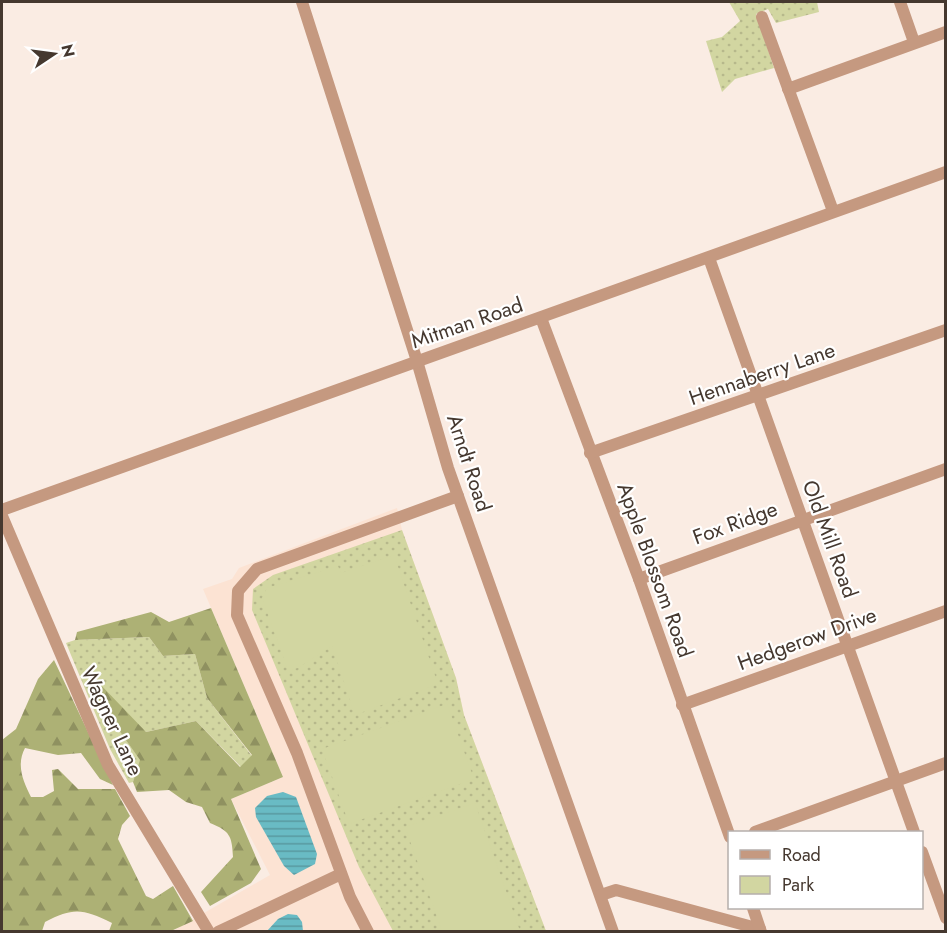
<svg xmlns="http://www.w3.org/2000/svg" width="947" height="933" font-family="Jost,sans-serif">
	<defs>
		<pattern id="green-dots" width="8" height="8" patternUnits="userSpaceOnUse" patternTransform="scale(1.5)"><rect width="8" height="8" fill="#d2d6a1"/><path d="M2 2h.1M6 6h.1" fill="none" stroke="#b6b88b" stroke-width="1.8" stroke-linecap="round"/></pattern>
		<pattern id="forest-firs" width="22" height="20" patternUnits="userSpaceOnUse" patternTransform="scale(1.5)"><rect width="22" height="20" fill="#adb175"/><path d="M5 1l3.5 6h-7zM16 11l3.5 6h-7z" fill="#8f9160"/></pattern>
		<pattern id="water-rules" width="6" height="5" patternUnits="userSpaceOnUse" patternTransform="scale(1.5)"><rect width="6" height="5" fill="#69bbc4"/><path d="M0 2.5h6" fill="none" stroke="#5899a0"/></pattern>
	</defs>
	<rect width="100%" height="100%" fill="#faece3"/>
	<polygon fill="#fce3d3" points="397,508 402,530 456,678 464,715 546,931 171,932 270,875 231,799 283,777 203,589 232,579 239,568"/>
	<g fill="url(#green-dots)">
		<polygon points="729,2 817,2 819,12 776,23 768,9 756,14 774,68 735,79 722,92 706,41 722,37 740,21"/>
		<polygon points="402,530 456,678 464,715 546,931 393,931 359,867 252,610 253,589 273,575"/>
		<polygon points="149,637 163,656 195,654 207,698 252,756 241,767 196,721 146,732 92,692 141,761 133,782 129,783 110,749 66,643 75,640"/>
	</g>
	<g fill="url(#forest-firs)">
		<path d="M 211,608 L 283,777 L 231,799 L 261,869 L 251,883 L 210,906 L 201,892 L 233,857 C 232,836 230,831 210,823 L 202,807 L 186,802 L 169,790 L 137,792 L 133,782 L 140,760 L 92,692 L 98,682 L 146,732 L 196,721 L 240,767 L 252,755 L 207,698 L 195,654 L 163,656 L 149,637 L 75,640 L 77,632 L 151,612 L 169,622 Z"/>
		<path d="M 54,660 L 113,785 L 100,779 L 81,753 L 58,755 L 25,748 C 16,765 23,781 31,797 L 43,797 L 54,791 L 52,770 L 58,769 L 78,789 L 115,789 L 130,816 L 122,825 L 118,839 L 146,896 L 153,899 L 173,886 L 193,921 L 171,931 L 109,931 L 112,923 C 83,909 74,907 45,922 L 42,931 L 2,932 L 2,740 L 16,729 L 38,679 Z"/>
	</g>
	<g fill="#d2d6a1">
		<polygon points="394,555 438,684 355,715 332,646 298,668 288,670 262,598 267,588 338,566 341,573"/>
		<polygon points="447,704 474,779 349,824 322,749"/>
		<polygon points="475,803 520,931 442,931 405,827"/>
	</g>
	<g fill="url(#water-rules)">
		<polygon points="283,792 296,797 317,854 315,864 294,875 284,866 256,817 255,808 267,796"/>
		<polygon points="288,914 297,915 302,922 303,931 267,931 278,919"/>
	</g>
	<g fill="none" stroke-linecap="round" stroke-linejoin="round">
		<g stroke="#c59980" stroke-width="12">
			<polyline points="302,2 417,361 448,468 613,932"/>
			<polyline points="900,2 914,42"/>
			<polyline points="762,17 833,211"/>
			<polyline points="788,89 946,32"/>
			<polyline points="709,258 914,832"/>
			<polyline points="541,318 639,579 730,837"/>
			<polyline points="590,453 946,330"/>
			<polyline points="2,510 946,172"/>
			<polyline points="2,516 108,765 209,932"/>
			<polyline points="639,579 946,469"/>
			<polyline points="682,705 946,611"/>
			<polyline points="755,832 946,763"/>
			<polyline points="922,852 946,918"/>
			<polyline points="601,895 616,890 760,929"/>
			<polyline points="753,908 761,932"/>
			<polyline points="218,932 341,874"/>
			<polyline points="368,932 350,897 297,753 237,615 238,591 257,569 458,496"/>
		</g>
	</g>
	<g text-anchor="middle" dominant-baseline="central" stroke-width="4.5" stroke-linejoin="round" paint-order="stroke">
		<g font-size="21" fill="#45382f" stroke="#fff">
			<text transform="translate(467 323) rotate(-19)">Mitman Road</text>
			<text transform="translate(762 374) rotate(-19)">Hennaberry Lane</text>
			<text transform="translate(469 463) rotate(72)">Arndt Road</text>
			<text transform="translate(735 523) rotate(-20)">Fox Ridge</text>
			<text transform="translate(830 539) rotate(70)">Old Mill Road</text>
			<text transform="translate(655 570) rotate(70)">Apple Blossom Road</text>
			<text transform="translate(807 639) rotate(-20)">Hedgerow Drive</text>
			<text transform="translate(112 721) rotate(65)">Wagner Lane</text>
		</g>
	</g>
	<rect width="947" height="933" fill="none" stroke="#45382f" stroke-width="6"/>
	<rect x="728" y="831" width="195" height="78" fill="#ffffff" stroke="#b5afac" stroke-width="1.5"/>
	<rect x="740" y="850" width="30" height="9" fill="#c59980" stroke="#b5afac" stroke-width="1.5"/>
	<text x="782" y="861" font-size="18" fill="#45382f">Road</text>
	<rect x="740" y="876" width="30" height="18" fill="#d2d6a1" stroke="#b5afac" stroke-width="1.5"/>
	<text x="782" y="891" font-size="18" fill="#45382f">Park</text>
	<g transform="translate(54 54) rotate(77)" stroke="#ffffff" stroke-width="4.5" paint-order="stroke">
	<path d="M0-4.5L10 22L0 15L-10 22Z" fill="#45382f"/>
	<text y="-9" font-size="16" font-weight="bold" text-anchor="middle" fill="#45382f">N</text>
	</g>
</svg>
